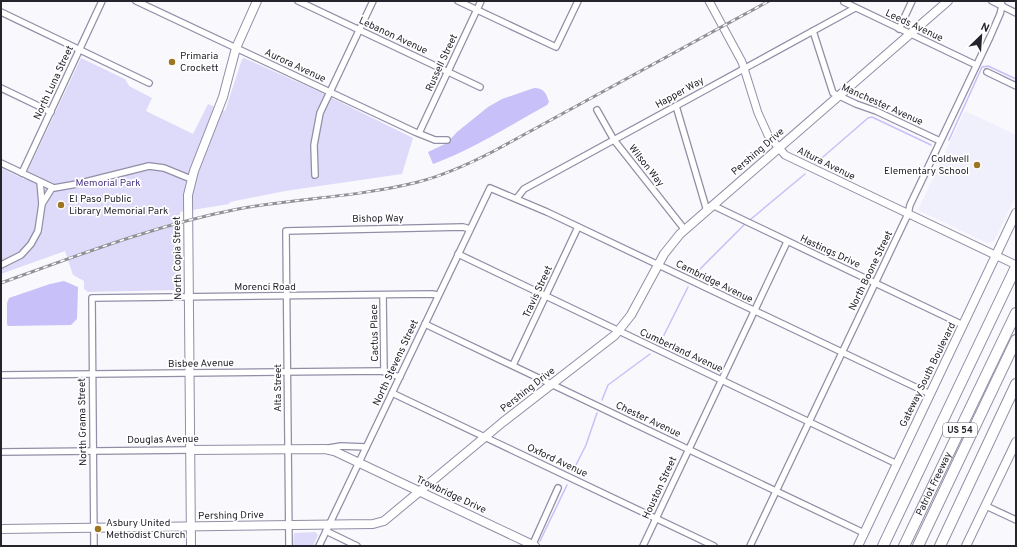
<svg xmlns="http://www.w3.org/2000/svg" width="1017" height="547" font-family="Overpass,sans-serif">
	<rect width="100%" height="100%" fill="#f9f8fd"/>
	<polygon fill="#f0effc" points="965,111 1016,135 1016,196 994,241 987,243 918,210"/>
	<g fill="#dedbfa">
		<polygon points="81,58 125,79 129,86 152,98 146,111 193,134 208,104 225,111 242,59 244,58 320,92 413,138 402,174 285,191 230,202 229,204 180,212 180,290 88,292 84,289 84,281 73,275 65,251 1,274 1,168 24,179"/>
		<polygon points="315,532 318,535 313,546 293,546 294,533"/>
	</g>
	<g fill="#c8c0f8">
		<path d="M 534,88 C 544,88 546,93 549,102 L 547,105 C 509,126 474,149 433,164 L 428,152 L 447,143 L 457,132 L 488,107 L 502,99 Z"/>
		<polygon points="64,281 78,287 77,319 71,325 8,326 7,324 7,303 9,298 50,284"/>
	</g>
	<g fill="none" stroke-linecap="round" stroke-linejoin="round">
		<g stroke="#c8c0f8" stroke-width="1.5">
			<polyline points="949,140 982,67 988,66 1016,79"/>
			<polyline points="816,163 868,118 872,117 931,145"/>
			<polyline points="751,219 805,174"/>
			<polyline points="695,274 744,225"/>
			<polyline points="660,343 688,287"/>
			<polyline points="602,400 608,385 650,354"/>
			<polyline points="573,471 586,445 597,413"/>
			<polyline points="540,541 567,485"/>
		</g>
		<g stroke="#918ea6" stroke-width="8">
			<g id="minor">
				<polyline points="136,1 415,132 435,140 447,140"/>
				<polyline points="298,1 480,87"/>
				<polyline points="458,1 556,47 578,1"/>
				<polyline points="992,1 1016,13"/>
				<polyline points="844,2 976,65"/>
				<polyline points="1,12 149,83"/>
				<polyline points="899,29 912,1"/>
				<polyline points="813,31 833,93 856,104 876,111 940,141"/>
				<polyline points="987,72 1016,86"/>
				<polyline points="1,88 51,112"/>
				<polyline points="676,106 707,211"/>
				<polyline points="597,110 614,140 685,230"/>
				<polyline points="419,133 481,1"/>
				<polyline points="1,163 54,188 77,184 149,166 164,168 191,179"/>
				<polyline points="22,173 102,1"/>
				<polyline points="315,175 314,145 320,113 373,1"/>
				<polyline points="40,182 42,204"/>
				<polyline points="517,198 524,189 855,8"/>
				<polyline points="712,205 963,325"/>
				<polyline points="458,254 897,464"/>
				<polyline points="1,265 21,255 31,244 38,231 42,204 52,188"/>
				<polyline points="383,295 384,371"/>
				<polyline points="425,324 864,533"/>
				<polyline points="513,365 578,227"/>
				<polyline points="1,375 381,371 400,377"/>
				<polyline points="392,393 714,546"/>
				<polyline points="329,448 341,446 366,447"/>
				<polyline points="1,452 190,450"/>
				<polyline points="986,506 1016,520"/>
				<polyline points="326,531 357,546"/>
				<polyline points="94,546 92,298 432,294 438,295"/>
				<polyline points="289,546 286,231 463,227 470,229"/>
				<polyline points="319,546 490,188 547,212 930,394"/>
				<polyline points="532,546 558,488"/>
				<polyline points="643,546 787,242"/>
				<polyline points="750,546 908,214 910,205 990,37 1000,14 1002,6 1001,1"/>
			</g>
		</g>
		<g stroke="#918ea6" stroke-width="9">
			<polyline id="tertiary" points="709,1 742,62 758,113 768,135 785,155 1016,265"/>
		</g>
		<g stroke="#918ea6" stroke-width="10">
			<g id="secondary">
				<polyline points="190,450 325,449 334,451 535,546"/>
				<polyline points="1,529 373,524 384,521 503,422 615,335 631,315 664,254 680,234 948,1"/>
				<polyline points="191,546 188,195 194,171 223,97 236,48 257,1"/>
				<polyline points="858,546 1016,213"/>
				<polyline points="966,546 1016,442"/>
			</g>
		</g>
		<g stroke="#918ea6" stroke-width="12">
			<g id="motorway">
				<polyline points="883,546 1016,267"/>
				<path id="s1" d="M 904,546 L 1016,313"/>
				<polyline points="918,546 1016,340"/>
				<polyline points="940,546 1016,384"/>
			</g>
		</g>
		<use href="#minor" stroke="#fff" stroke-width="5.5"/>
		<use href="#tertiary" stroke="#fff" stroke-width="7"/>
		<use href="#secondary" stroke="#fff" stroke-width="8"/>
		<use href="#motorway" stroke="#fff" stroke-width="10"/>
		<g stroke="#919097" stroke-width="3">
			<path id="rail" d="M 1,283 C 79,255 156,225 238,209 C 297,198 359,197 418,182 C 445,175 469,164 494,151 L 769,1"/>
		</g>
		<use href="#rail" stroke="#fff" stroke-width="1.5" stroke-dasharray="4.5" stroke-linecap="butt"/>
	</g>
	<g fill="#9e7523" stroke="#fff" stroke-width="1.5">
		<circle cx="172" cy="62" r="4"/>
		<circle cx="977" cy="165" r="4"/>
		<circle cx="61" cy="205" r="4"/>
		<circle cx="98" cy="529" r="4"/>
	</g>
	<g text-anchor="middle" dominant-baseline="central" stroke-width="3.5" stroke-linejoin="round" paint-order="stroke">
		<rect fill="#fff" stroke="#66666c" stroke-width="1" x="943" y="423" width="34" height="14" rx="3"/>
		<g font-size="9" font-weight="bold" fill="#25242d">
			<text x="960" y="430">US 54</text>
		</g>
		<g font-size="10" fill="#25242d" stroke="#fff">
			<text transform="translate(914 26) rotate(25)">Leeds Avenue</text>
			<text transform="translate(393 36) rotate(25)">Lebanon Avenue</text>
			<text transform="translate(442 63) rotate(-65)">Russell Street</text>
			<text transform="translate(295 66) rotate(25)">Aurora Avenue</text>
			<text transform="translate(54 83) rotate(-65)">North Luna Street</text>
			<text transform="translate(680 93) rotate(-29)">Happer Way</text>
			<text transform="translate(882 105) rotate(24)">Manchester Avenue</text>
			<text transform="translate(758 152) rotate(-41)">Pershing Drive</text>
			<text transform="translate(826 164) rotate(26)">Altura Avenue</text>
			<text transform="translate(646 166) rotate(52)">Wilson Way</text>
			<text transform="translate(378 219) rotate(-1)">Bishop Way</text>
			<text transform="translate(830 252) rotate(25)">Hastings Drive</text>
			<text transform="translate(178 258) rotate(-91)">North Copia Street</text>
			<text transform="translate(871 271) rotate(-64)">North Boone Street</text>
			<text transform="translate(714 282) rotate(26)">Cambridge Avenue</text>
			<text x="265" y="287">Morenci Road</text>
			<text transform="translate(538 292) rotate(-65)">Travis Street</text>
			<text transform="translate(375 333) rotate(-91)">Cactus Place</text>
			<text transform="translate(681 351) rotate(25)">Cumberland Avenue</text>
			<text transform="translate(396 363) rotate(-65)">North Stevens Street</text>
			<text transform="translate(201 364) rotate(-1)">Bisbee Avenue</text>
			<text transform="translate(928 375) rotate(-64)">Gateway South Boulevard</text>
			<text transform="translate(278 388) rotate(-90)">Alta Street</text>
			<text transform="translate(528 390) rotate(-38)">Pershing Drive</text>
			<text transform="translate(648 420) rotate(25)">Chester Avenue</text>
			<text transform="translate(83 422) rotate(-91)">North Grama Street</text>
			<text transform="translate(163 440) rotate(-1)">Douglas Avenue</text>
			<text transform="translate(557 461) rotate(25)">Oxford Avenue</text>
			<text stroke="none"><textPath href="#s1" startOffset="69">Patriot Freeway</textPath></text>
			<text transform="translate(660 488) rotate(-65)">Houston Street</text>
			<text transform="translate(451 495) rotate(25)">Trowbridge Drive</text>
			<text transform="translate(231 516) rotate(-1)">Pershing Drive</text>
		</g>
		<g font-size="10" fill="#25242d" stroke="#fff" text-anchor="start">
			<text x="180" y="56">Primaria<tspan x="180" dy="12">Crockett</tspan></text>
			<text x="969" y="159" text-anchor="end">Coldwell<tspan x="969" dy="12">Elementary School</tspan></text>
			<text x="69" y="199">El Paso Public<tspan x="69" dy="12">Library Memorial Park</tspan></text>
			<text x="106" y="523">Asbury United<tspan x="106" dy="12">Methodist Church</tspan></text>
		</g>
		<g font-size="10" fill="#4a3786" stroke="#fff">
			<text x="108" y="183">Memorial Park</text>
		</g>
	</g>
	<rect width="1017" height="547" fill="none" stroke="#25242d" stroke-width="4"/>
	<g transform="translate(981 36) rotate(25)" stroke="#ffffff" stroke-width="3" paint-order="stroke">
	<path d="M0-3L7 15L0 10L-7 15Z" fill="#25242d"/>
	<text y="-6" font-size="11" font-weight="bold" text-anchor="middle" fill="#25242d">N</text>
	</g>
</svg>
